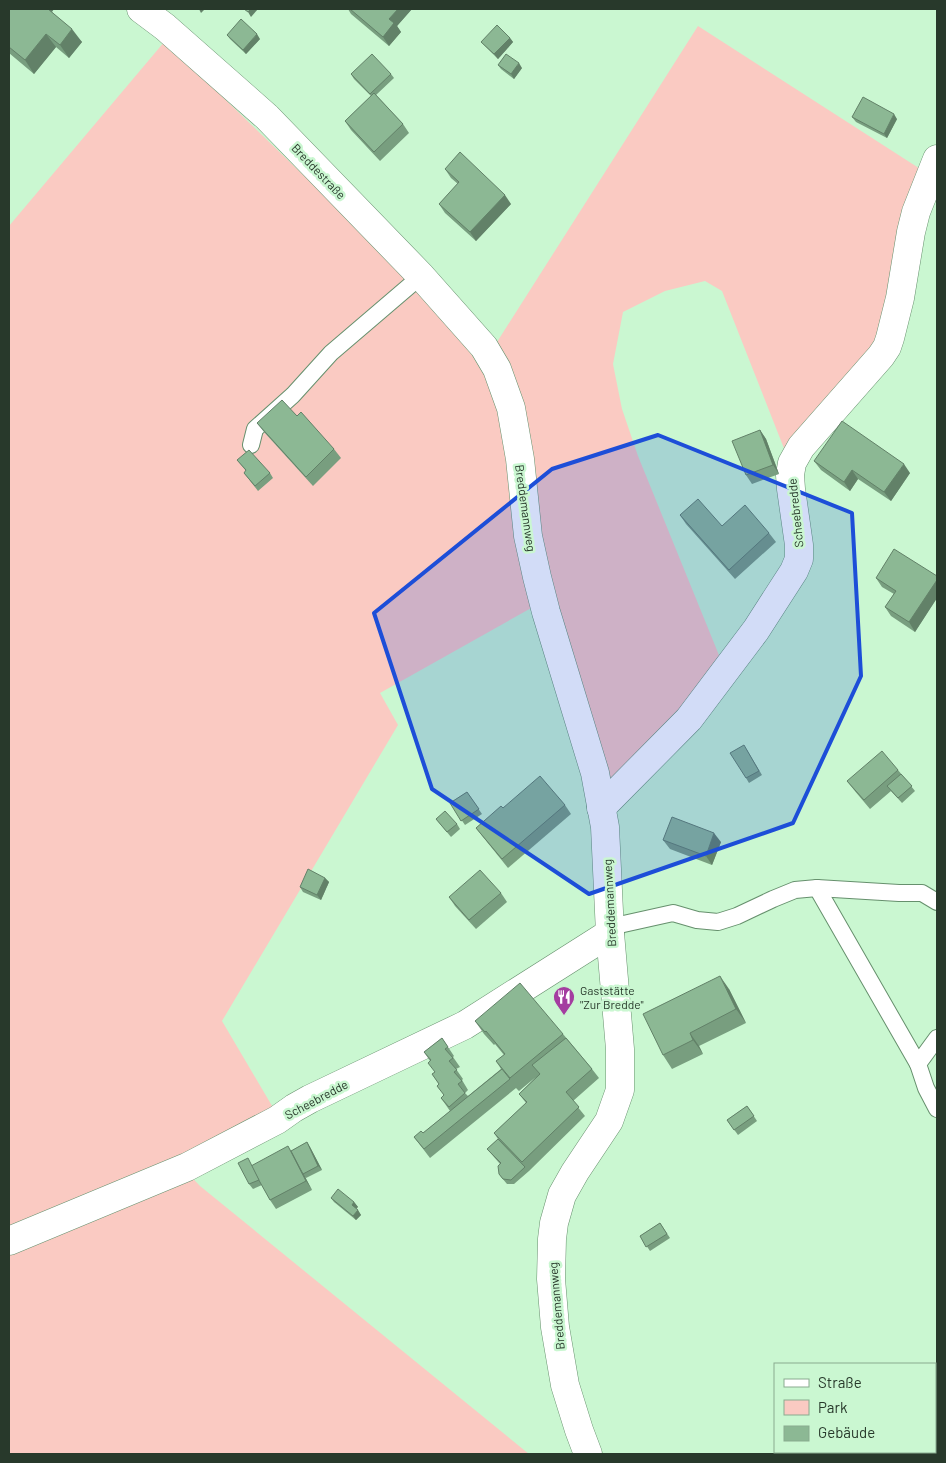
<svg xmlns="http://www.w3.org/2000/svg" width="946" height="1463" font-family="Barlow,sans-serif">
	<rect width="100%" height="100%" fill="#caf7d1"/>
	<g fill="#facac2">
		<polygon points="698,26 925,172 876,353 787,456 722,291 705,281 665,291 623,312 613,364 622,409 638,456 723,665 610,791 554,609 497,342"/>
		<polygon points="165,41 395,264 472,355 494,391 511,469 533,607 380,693 398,725 222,1021 275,1111 178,1163 200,1186 529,1454 9,1454 9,226"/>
	</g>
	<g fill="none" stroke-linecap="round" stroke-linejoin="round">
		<g stroke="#66906d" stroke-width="18">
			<g id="service">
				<polyline points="251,445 255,429 293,395 331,353 421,276"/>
				<polyline points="817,888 918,1064 937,1038"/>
				<polyline points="610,927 673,913 697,920 718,922 737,916 773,899 795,890 817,888 899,893 922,893 937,902"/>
				<polyline points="918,1064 926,1088 937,1109"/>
			</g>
		</g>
		<g stroke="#66906d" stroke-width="29">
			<g id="minor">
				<polyline points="141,9 165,27 267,117 421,276 484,347 497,369 511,408 520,459 528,536 537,577 546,612 595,773 605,827 610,933 620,1049 620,1090 609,1121 575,1172 562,1195 554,1223 552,1239 551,1279 555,1327 565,1385 579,1430 588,1454"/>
				<polyline points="601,808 689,719 756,630 794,571 799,559 799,545 791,489 790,475 792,463 801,447 881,356 887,347 890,338 900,298 911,232 916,212 937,159"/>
				<polyline points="9,1241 187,1167 277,1120 294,1108 310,1099 465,1025 610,933"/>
			</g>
		</g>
		<use href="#service" stroke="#fff" stroke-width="16"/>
		<use href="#minor" stroke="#fff" stroke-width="28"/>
	</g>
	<g fill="#789e7f">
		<polygon points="9,9 54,9 52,12 82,42 69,58 56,47 34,74 9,53"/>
		<polygon points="348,9 412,9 397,26 401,32 389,46 351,14"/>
		<polygon points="227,35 260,39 246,54 230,39"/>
		<polygon points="510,38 513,42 498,59 481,42"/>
		<polygon points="498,65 522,68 514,79 501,69"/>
		<polygon points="351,74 391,74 394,78 376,95 403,124 409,133 380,161 351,130 345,121 371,96 354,79"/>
		<polygon points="852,117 897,119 887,138 856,122"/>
		<polygon points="445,169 511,204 476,241 445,213 439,204 458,184 451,178"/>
		<polygon points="297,416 334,449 341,458 313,486 264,432 257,423"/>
		<polygon points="760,430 766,439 779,474 752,484 746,475"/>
		<polygon points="237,460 270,473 273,478 258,491 244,473 246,471"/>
		<polygon points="814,461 910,473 891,501 858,479 850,491 821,470"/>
		<polygon points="680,515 722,526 769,533 776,542 735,579 686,524"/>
		<polygon points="937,576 937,598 915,632 891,616 885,607 894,594 882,587 876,578"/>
		<polygon points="747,750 762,775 749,783 746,778"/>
		<polygon points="898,770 915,791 902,803 891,791 870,809 854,790 847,781"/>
		<polygon points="467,792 482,814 465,825 450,803"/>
		<polygon points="565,805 571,814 508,868 483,837 476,828 503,808"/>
		<polygon points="436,819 457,824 460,829 451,837"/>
		<polygon points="663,840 721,842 712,865 670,849"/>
		<polygon points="325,878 329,882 321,900 303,892 300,887"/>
		<polygon points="501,893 507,902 476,929 455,906 449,897"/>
		<polygon points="729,989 746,1023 699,1046 703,1054 672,1069 663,1055"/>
		<polygon points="475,1021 563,1034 592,1069 599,1078 573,1101 585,1116 529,1171 514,1184 507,1184 502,1178 499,1174 500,1164 487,1149 498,1139 494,1133 526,1103 519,1094 536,1077 519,1091 516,1088 430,1158 414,1137 423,1133 450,1111 441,1098 444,1096 439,1084 432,1074 435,1072 430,1061 424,1052 442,1038 454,1056 453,1057 460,1067 456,1069 463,1079 462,1080 468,1090 465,1093 468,1096 501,1069 496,1061 504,1055 495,1044 494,1045 484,1034"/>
		<polygon points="747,1106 757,1121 738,1135 727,1120"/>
		<polygon points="307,1142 310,1147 322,1170 306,1178 305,1177 312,1190 276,1209 270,1200 262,1185 253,1189 249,1184 253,1165 291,1151"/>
		<polygon points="331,1198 354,1202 358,1207 356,1208 361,1215 356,1220 334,1202"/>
		<polygon points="660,1223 670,1238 650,1251 640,1236"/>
	</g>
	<g fill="#628168">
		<polygon points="44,9 54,9 49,15"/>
		<polygon points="199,9 205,9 201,13"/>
		<polygon points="251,9 258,9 251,17 248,12"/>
		<polygon points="398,9 412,9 397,26 401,32 389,46 383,37 389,19"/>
		<polygon points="72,29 82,42 69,58 60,45"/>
		<polygon points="46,34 56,47 34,74 25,60"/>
		<polygon points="257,34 260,39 246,54 243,50"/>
		<polygon points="510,38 513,42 498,59 494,54"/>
		<polygon points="519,63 522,68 514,79 511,74"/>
		<polygon points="894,114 897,119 887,138 884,134"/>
		<polygon points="505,195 511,204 476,241 470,232"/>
		<polygon points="760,430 766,439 779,474 773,465"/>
		<polygon points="904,464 910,473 891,501 884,492"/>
		<polygon points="852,470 858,479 850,491 844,482"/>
		<polygon points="937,580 937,598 915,632 909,622"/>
		<polygon points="714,833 721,842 712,865 706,856"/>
		<polygon points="325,878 329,882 321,900 317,895"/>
		<polygon points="720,976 729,989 746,1023 736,1009"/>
		<polygon points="690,1033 699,1046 703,1054 693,1040"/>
		<polygon points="307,1142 310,1147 322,1170 318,1166"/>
		<polygon points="288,1146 294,1156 312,1190 306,1181"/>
		<polygon points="354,1202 358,1207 355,1210 352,1205"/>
		<polygon points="358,1210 361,1215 356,1220 353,1216"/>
	</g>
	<g fill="#8cb894" stroke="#628168">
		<polygon points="9,9 48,9 72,29 60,45 46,34 25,60 9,47"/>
		<polygon points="244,9 251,9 248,12"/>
		<polygon points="350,9 398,9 389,19 394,23 383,37"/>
		<polygon points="241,19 257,34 243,50 227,35"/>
		<polygon points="497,25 510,38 494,54 481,42"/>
		<polygon points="372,54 391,74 370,94 351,74"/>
		<polygon points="506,54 519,63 511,74 498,65"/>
		<polygon points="374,93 403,124 374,152 345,121"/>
		<polygon points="863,97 894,114 884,134 852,117"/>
		<polygon points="460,152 505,195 470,232 439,204 459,182 445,169"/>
		<polygon points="282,400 297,416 301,412 334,449 306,477 257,423"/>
		<polygon points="842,421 904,464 884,492 852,470 844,482 814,461"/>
		<polygon points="760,430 773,465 746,475 732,441"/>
		<polygon points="249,450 270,473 255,486 244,473 246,470 237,460"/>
		<polygon points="698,499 722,526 745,505 769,533 729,570 680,515"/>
		<polygon points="894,549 937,576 937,580 909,622 885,607 896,591 876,578"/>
		<polygon points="744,745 759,771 746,778 730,753"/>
		<polygon points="882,751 898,770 864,800 847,781"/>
		<polygon points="901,774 912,786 898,798 887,786"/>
		<polygon points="540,776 565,805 502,859 476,828 501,806 503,808"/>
		<polygon points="467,792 479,809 461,821 450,803"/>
		<polygon points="445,811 457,824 447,832 436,819"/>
		<polygon points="672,817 714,833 706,856 663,840"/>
		<polygon points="308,869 325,878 317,895 300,887"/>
		<polygon points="480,870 501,893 469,920 449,897"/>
		<polygon points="720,976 736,1009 690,1033 693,1040 663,1055 643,1014"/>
		<polygon points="520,983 563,1034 510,1078 496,1061 505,1054 486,1031 485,1032 475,1021"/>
		<polygon points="442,1038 448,1047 445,1049 453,1058 449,1061 457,1070 454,1072 462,1081 458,1084 465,1093 449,1107 441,1098 444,1095 437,1086 439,1084 432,1074 435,1072 428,1063 431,1060 424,1052"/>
		<polygon points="566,1038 592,1069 566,1092 579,1107 522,1162 494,1133 527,1102 519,1094 540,1074 532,1065"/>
		<polygon points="502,1069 510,1079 424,1149 414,1137 421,1131 423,1133"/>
		<polygon points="747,1106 754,1116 734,1130 727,1120"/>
		<polygon points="498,1139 525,1167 511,1180 503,1179 499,1174 498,1166 501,1163 487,1149"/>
		<polygon points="307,1142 318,1166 303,1174 291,1151"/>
		<polygon points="288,1146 306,1181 270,1200 251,1166"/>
		<polygon points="248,1158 259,1180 249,1184 238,1163"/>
		<polygon points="338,1189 354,1202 352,1205 358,1210 353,1216 331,1198"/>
		<polygon points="660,1223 667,1234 646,1247 640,1236"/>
	</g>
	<path fill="#1d4ed8" fill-opacity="0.2" stroke="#1d4ed8" stroke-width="4" stroke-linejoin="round" d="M 658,435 L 852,513 L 861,676 L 793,823 L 589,894 L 432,789 L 374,613 L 552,469 Z"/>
	<defs>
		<g id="restaurant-pin" transform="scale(1.125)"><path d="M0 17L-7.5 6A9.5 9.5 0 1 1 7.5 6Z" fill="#a43da0" stroke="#caf7d1"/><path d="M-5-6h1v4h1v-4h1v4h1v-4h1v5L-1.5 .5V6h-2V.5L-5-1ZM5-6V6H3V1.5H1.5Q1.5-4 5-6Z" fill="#fff"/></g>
	</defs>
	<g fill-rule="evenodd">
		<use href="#restaurant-pin" x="564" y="997"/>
	</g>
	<g text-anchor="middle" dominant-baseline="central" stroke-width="5" stroke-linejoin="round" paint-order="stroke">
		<g font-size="12" fill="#28392b" stroke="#caf7d1">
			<text transform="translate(319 171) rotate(46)">Breddestraße</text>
			<text transform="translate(526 508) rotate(82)">Breddemannweg</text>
			<text transform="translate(795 513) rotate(-96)">Scheebredde</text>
			<text transform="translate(609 903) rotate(-93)">Breddemannweg</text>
			<text transform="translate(316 1099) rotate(-28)">Scheebredde</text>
			<text transform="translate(556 1306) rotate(-95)">Breddemannweg</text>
		</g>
		<g font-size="12" fill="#28392b" stroke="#caf7d1" text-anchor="start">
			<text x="580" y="990">Gaststätte<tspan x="580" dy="14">"Zur Bredde"</tspan></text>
		</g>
	</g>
	<rect width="946" height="1463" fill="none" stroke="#28392b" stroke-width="20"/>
	<rect x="774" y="1363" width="162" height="90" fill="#caf7d1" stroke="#89ab8f"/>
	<rect x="784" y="1379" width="25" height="8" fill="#ffffff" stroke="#89ab8f"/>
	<text x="818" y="1388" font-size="15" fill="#28392b">Straße</text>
	<rect x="784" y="1400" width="25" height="15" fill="#facac2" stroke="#89ab8f"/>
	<text x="818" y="1413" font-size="15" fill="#28392b">Park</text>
	<rect x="784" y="1426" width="25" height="15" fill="#8cb894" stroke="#89ab8f"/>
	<text x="818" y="1438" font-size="15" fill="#28392b">Gebäude</text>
</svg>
